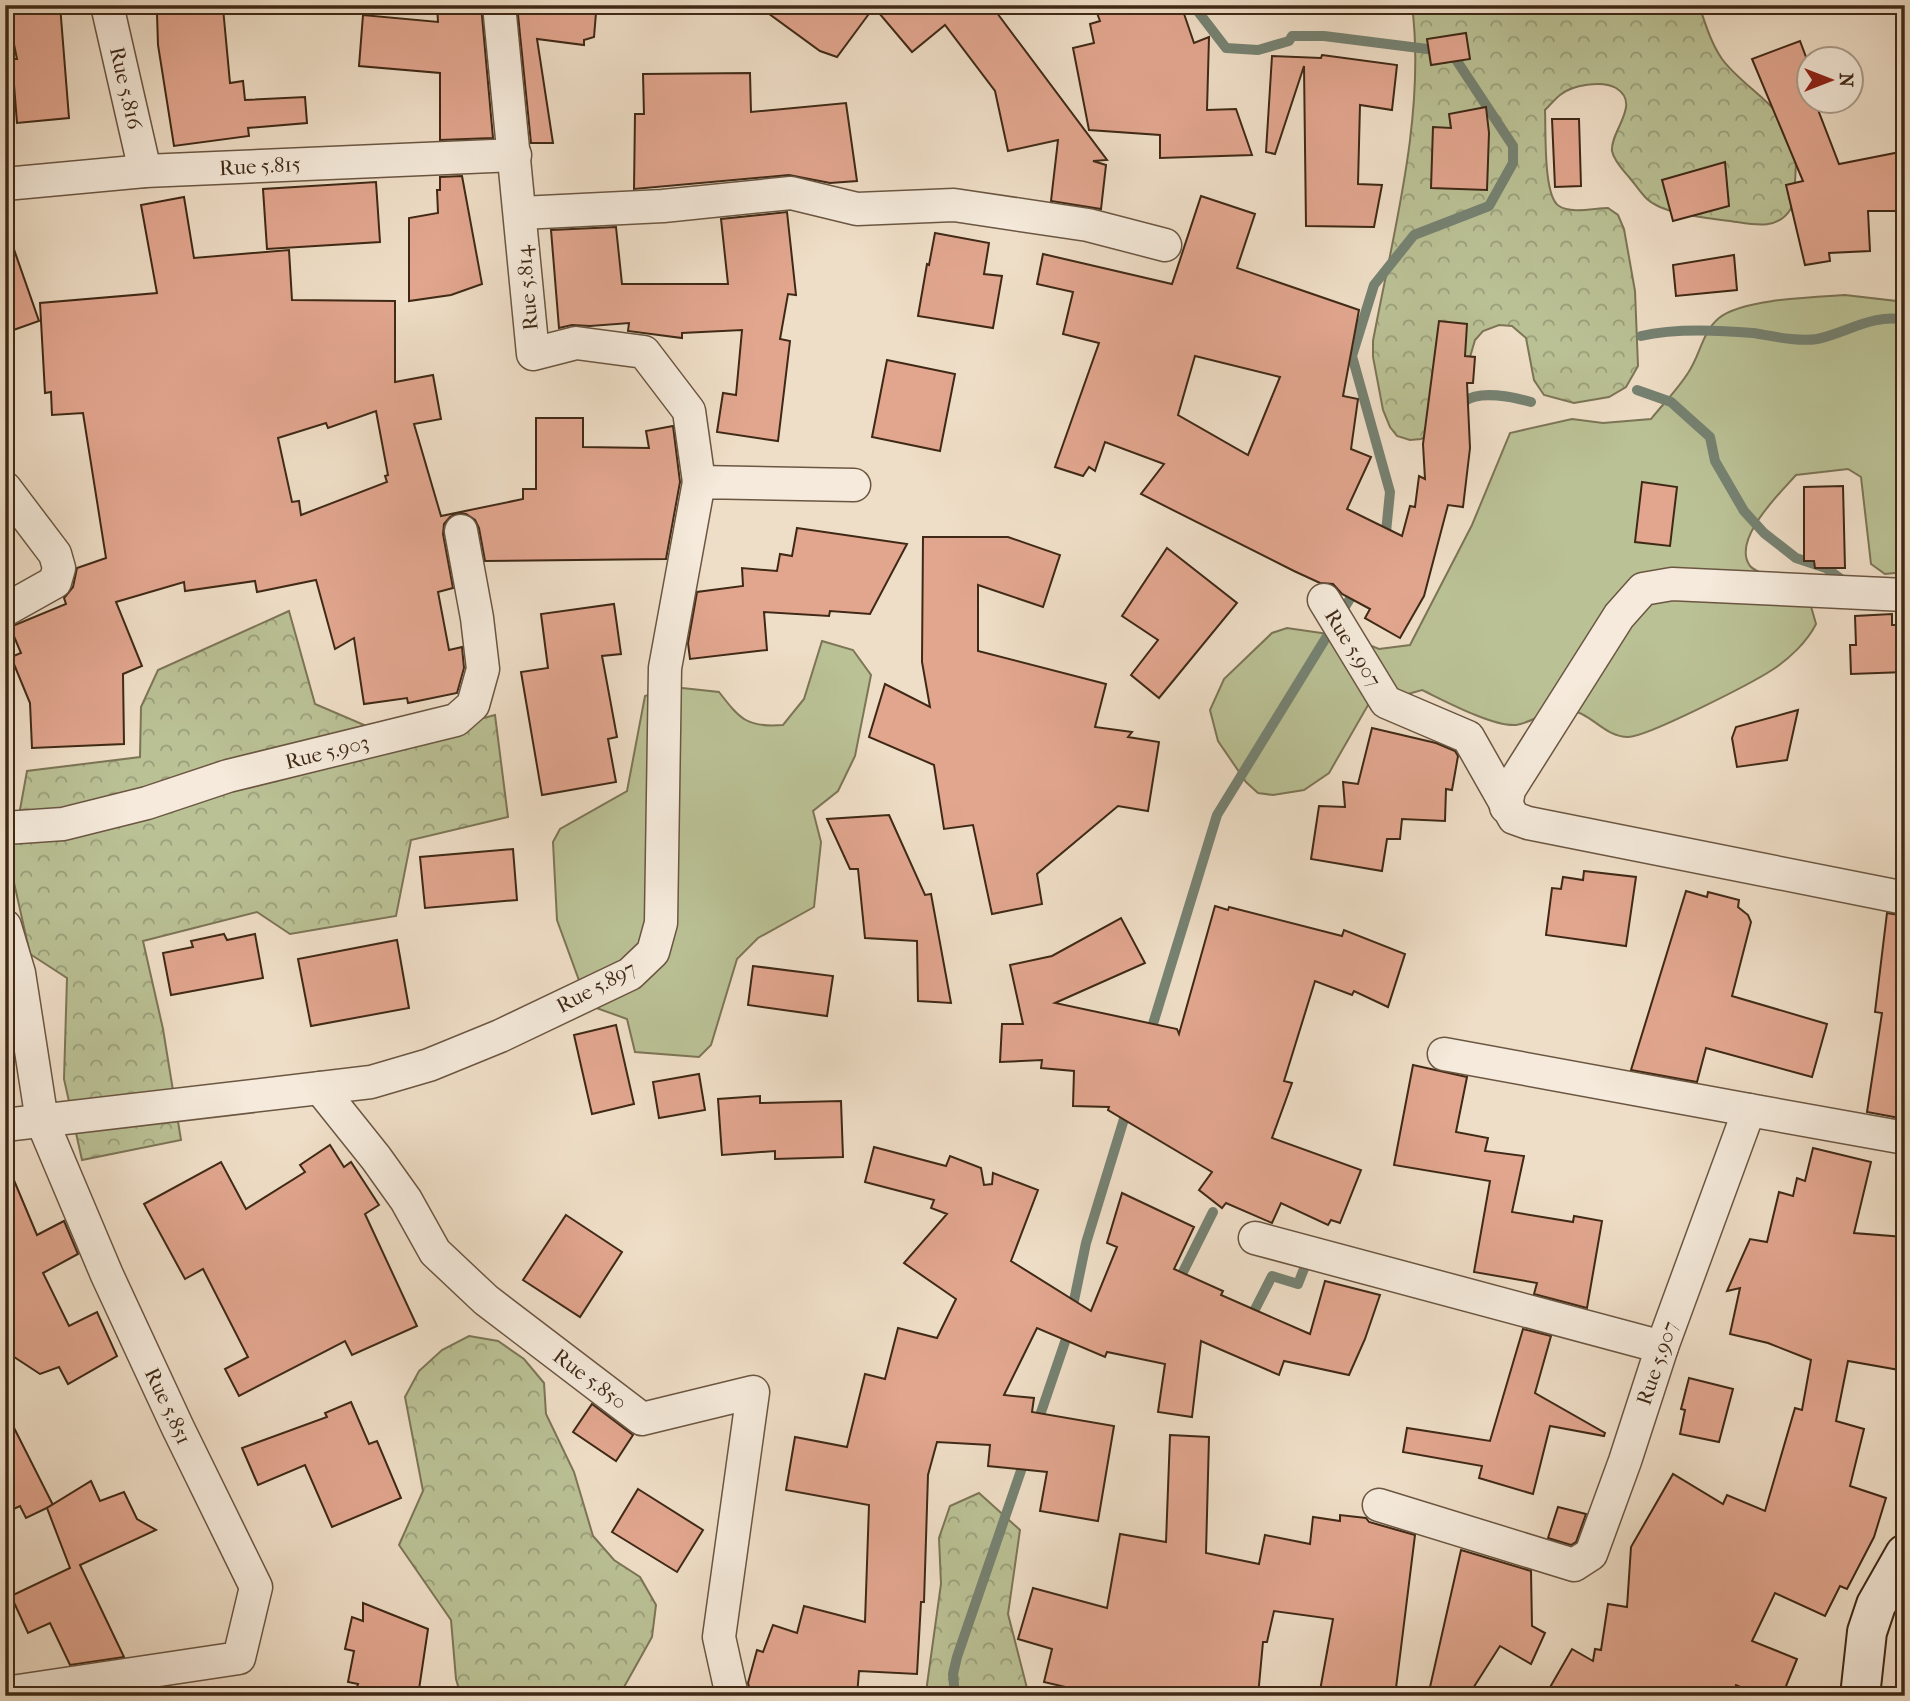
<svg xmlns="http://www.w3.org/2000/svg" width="1910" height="1701" font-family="'IM FELL French Canon',serif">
	<defs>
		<pattern id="forest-crowns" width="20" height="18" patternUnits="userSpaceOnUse" patternTransform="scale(1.75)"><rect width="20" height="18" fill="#bac195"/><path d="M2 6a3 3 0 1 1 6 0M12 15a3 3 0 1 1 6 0" fill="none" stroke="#999d79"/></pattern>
	</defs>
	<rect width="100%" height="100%" fill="#efdec7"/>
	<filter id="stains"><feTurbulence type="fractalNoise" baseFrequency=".00286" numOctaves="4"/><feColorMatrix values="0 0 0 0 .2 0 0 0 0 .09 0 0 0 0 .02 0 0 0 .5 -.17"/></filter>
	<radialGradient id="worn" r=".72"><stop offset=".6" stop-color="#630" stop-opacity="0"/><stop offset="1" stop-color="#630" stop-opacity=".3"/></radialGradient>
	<g fill="#bac195" stroke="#7c7556" stroke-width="2">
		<path d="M 1845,295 L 1905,302 L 1905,572 L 1885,574 L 1871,564 L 1861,477 L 1848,469 L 1796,475 C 1780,493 1731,540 1750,566 C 1756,573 1797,590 1808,596 L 1816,624 C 1807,642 1789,659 1772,670 C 1752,683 1647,737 1628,737 C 1605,737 1592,714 1571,710 C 1550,705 1536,722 1516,725 C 1493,727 1443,700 1422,690 L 1368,705 L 1329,773 L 1304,790 L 1273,795 L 1258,793 L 1246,782 L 1218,741 L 1210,710 L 1224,679 L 1272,633 L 1287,628 L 1349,637 L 1379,649 L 1410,645 L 1472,525 L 1510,433 L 1572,419 L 1603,423 L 1651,419 C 1663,404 1678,389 1688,373 C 1700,356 1702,332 1719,318 C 1742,299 1814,297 1845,295 Z"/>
		<path d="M 822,641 L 853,650 L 871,675 L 855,756 L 838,791 L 813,811 L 821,842 L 814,907 L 758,938 L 737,959 L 711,1045 L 699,1057 L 635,1052 L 627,1019 L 588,1005 L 557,920 L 553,842 L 560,829 L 627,791 L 645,696 L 673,687 L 719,692 C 740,719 747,728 783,725 L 804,699 Z"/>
	</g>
	<g fill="url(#forest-crowns)" stroke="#7c7556" stroke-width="2">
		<path d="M 1412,5 L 1699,5 C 1705,23 1711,43 1722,59 C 1744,89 1788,108 1795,147 C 1797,158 1795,203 1790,210 C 1778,229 1756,225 1737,222 C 1713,218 1664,216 1646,198 C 1640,192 1635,184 1629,177 C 1623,170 1614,161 1612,151 C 1610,131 1642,104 1616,88 C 1602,80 1572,85 1560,95 C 1555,99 1550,105 1545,110 C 1546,130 1543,196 1559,206 C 1571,214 1595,208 1608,208 L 1618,215 L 1624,229 L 1635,291 L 1638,366 L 1626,387 L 1609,397 L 1574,403 L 1544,395 L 1534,380 L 1526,338 L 1512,326 L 1499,325 L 1483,331 L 1475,340 L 1458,398 L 1432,434 L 1421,439 L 1410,440 L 1397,436 L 1390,427 L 1383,410 L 1373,357 L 1373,341 C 1393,233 1426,115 1412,5 Z"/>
		<polygon points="289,611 315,704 399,740 495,715 508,817 411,840 396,916 290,934 257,912 143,941 163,1029 181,1140 82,1160 64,1079 67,978 30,954 10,865 27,771 140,757 141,707 158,670"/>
		<polygon points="469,1336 498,1341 524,1359 544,1383 546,1414 574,1472 593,1536 614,1560 640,1577 656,1605 652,1637 619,1696 461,1696 456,1679 451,1620 399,1545 423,1491 405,1397 419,1371 442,1350"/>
		<polygon points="979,1493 1020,1530 1008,1614 1029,1696 923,1696 926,1692 941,1584 939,1538 950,1506"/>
	</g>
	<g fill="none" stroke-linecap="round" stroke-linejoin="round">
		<g stroke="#768272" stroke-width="10">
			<polyline points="1193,5 1226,48 1258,50 1289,41 1292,36 1324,36 1451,52 1513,146 1513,163 1489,206 1414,235 1374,285 1352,356 1390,492 1385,542"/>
			<path d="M 1641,336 C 1674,328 1718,330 1753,333 C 1772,336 1798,342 1817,339 C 1846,333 1874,313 1905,320"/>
			<polyline points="1637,390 1671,402 1710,437 1715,461 1744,511 1764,533 1796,558 1826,568 1841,579"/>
			<path d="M 1465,401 C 1480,390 1513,397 1531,402"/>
			<polyline points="1149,1037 1217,815 1356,589"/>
			<polyline points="1177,1284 1213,1212"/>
			<polyline points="1248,1323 1272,1276 1298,1284 1309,1256"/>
			<polyline points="1036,1427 1066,1339 1086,1243 1128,1106"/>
			<polyline points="955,1696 953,1674 957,1657 1025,1459"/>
		</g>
	</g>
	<g fill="#e2a68f" stroke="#3f2916" stroke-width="2" fill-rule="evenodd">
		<polygon points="6,5 60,5 69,118 17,123 12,59 17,59"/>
		<polygon points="437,5 481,5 493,138 440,140 440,73 359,66 363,15 438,22"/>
		<polygon points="517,5 588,5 587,12 596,13 594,37 584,40 584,45 537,39 553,143 531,143"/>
		<polygon points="757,5 991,5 1107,160 1093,161 1106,165 1101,209 1051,201 1058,140 1008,151 995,91 945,25 912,52 874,7 837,57 820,51"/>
		<polygon points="1094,5 1181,5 1194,43 1209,37 1207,110 1236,109 1252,155 1160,158 1160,135 1089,130 1073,48 1094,43 1090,24 1100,21"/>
		<polygon points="223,8 230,83 243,81 245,100 305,97 307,123 248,128 249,136 174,146 158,45 157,14"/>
		<polygon points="1466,33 1470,59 1431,65 1427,39"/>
		<polygon points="1800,41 1809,65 1809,102 1815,102 1839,164 1905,151 1905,211 1868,211 1870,251 1829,253 1830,261 1805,265 1786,185 1803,181 1752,59"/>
		<polygon points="1322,55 1397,65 1392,110 1360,105 1358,184 1382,185 1374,227 1306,226 1304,66 1275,154 1266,152 1272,56 1321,58"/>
		<polygon points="750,73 751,112 846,103 857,181 830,183 789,175 634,189 635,114 644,114 643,74"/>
		<polygon points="1486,107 1489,133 1487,190 1431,188 1433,127 1451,128 1449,114"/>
		<polygon points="1552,119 1579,119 1581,186 1555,187"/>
		<polygon points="1725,162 1729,206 1673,221 1662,180"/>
		<polygon points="462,176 482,284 451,295 409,301 409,218 438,213 437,190 440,190 440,177"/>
		<polygon points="376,182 380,242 267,249 263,189"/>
		<path d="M 1201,196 L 1255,214 L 1237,268 L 1359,310 L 1343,396 L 1358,399 L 1351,449 L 1371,457 L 1347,509 L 1402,536 L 1410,506 L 1415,507 L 1419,476 L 1425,479 L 1423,444 L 1439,321 L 1467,324 L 1465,356 L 1475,357 L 1473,383 L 1467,383 L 1470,448 L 1463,507 L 1448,505 L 1424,596 L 1400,638 L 1365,618 L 1370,609 L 1342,594 L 1333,584 L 1320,583 L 1294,571 L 1141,494 L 1164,464 L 1105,442 L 1095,471 L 1089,467 L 1083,476 L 1055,467 L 1099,343 L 1063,334 L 1073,292 L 1037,284 L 1043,254 L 1172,284 ZM 1195,356 L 1280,377 L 1248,455 L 1178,415 Z"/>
		<path d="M 184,197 L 194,258 L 289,250 L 292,300 L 395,301 L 395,382 L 433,375 L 441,419 L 414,424 L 441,516 L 523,499 L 523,489 L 536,489 L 536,418 L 583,418 L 583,447 L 649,448 L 646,431 L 673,426 L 680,482 L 666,559 L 485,561 L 479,528 L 475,520 L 466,514 L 458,513 L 450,517 L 444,524 L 443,534 L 453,588 L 438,592 L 449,650 L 462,647 L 464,668 L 457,693 L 408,703 L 407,698 L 364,704 L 354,638 L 335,649 L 316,580 L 257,592 L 255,581 L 185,591 L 184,582 L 116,602 L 142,666 L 123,674 L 124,744 L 32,748 L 30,703 L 11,657 L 21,653 L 10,627 L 66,604 L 64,598 L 73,587 L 77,568 L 106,558 L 83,413 L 52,415 L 51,392 L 45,393 L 40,303 L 157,293 L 141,205 ZM 376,411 L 388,475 L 385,476 L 387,482 L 301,515 L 299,501 L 292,502 L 278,438 L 326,423 L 328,428 Z"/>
		<polygon points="787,212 796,295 788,294 780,339 790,341 778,441 717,432 723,393 736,395 742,330 682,333 682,338 628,331 629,323 590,326 572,325 559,328 551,230 616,227 622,284 728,284 721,219"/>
		<polygon points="935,233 989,243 984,274 1002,276 993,328 918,316 927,264 929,265"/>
		<polygon points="5,238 10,238 39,321 5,333"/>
		<polygon points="1734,255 1737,290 1676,296 1673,265"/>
		<polygon points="887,360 955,374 940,451 872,437"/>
		<polygon points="1642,482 1677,487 1670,546 1635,542"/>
		<polygon points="1843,486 1845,568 1815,568 1814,561 1804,561 1804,487"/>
		<polygon points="797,528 907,544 870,614 830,611 829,616 764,612 767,650 690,659 688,643 697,592 743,586 742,568 777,571 780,554 792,556"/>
		<polygon points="923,537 1008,537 1060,555 1043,607 978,585 978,651 1106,684 1095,727 1132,732 1128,737 1159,742 1148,811 1118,806 1037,874 1042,904 992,914 973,825 944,829 934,765 869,737 885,684 930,707 922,662"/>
		<polygon points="1167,548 1237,603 1159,698 1131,675 1158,640 1122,616"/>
		<polygon points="614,604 621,654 602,656 617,737 608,739 616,782 542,795 521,672 548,668 541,614"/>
		<polygon points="1892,614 1892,625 1903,625 1905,672 1851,674 1850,645 1856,645 1855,616"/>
		<polygon points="1798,710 1787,760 1737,767 1732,738 1736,727"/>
		<polygon points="1372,728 1436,743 1455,751 1458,756 1452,790 1446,789 1445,821 1402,819 1400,839 1387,839 1382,871 1311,859 1319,806 1345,807 1343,782 1358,784"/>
		<polygon points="889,815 925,895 931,894 951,1003 918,1001 917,941 865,938 858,869 850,869 827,819"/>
		<polygon points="513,849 517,900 425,908 420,857"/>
		<polygon points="1584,871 1636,877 1626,946 1546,935 1552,888 1561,889 1563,877 1583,880"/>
		<polygon points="1686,891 1707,897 1708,892 1739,900 1738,907 1748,915 1751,922 1732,996 1827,1024 1812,1077 1706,1048 1697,1082 1631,1070"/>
		<polygon points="1215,906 1228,910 1229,907 1342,936 1344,930 1405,954 1388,1007 1354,991 1352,995 1315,981 1284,1081 1292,1083 1272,1138 1361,1170 1340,1223 1331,1220 1328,1225 1281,1203 1272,1223 1226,1203 1222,1208 1199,1190 1212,1172 1108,1110 1109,1107 1073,1106 1074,1071 1041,1068 1042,1060 1000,1062 1002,1024 1023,1024 1010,965 1052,956 1121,918 1145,963 1055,1003 1177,1029 1179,1034"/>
		<polygon points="1887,913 1905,916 1905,1119 1867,1112 1882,1013 1875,1012"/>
		<polygon points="224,934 227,940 255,934 263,978 171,995 163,953 193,947 191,941"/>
		<polygon points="397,940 409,1008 311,1026 298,959"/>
		<polygon points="753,966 833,976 827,1016 748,1005"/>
		<polygon points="616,1025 634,1104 592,1114 574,1035"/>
		<polygon points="1413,1065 1467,1077 1456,1132 1488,1138 1485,1151 1524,1156 1512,1212 1573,1222 1574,1216 1602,1221 1587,1308 1534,1294 1537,1283 1474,1272 1490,1181 1394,1165"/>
		<polygon points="699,1074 705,1110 659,1118 653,1082"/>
		<polygon points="760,1096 760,1103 841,1101 843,1157 775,1159 775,1151 722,1155 718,1099"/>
		<polygon points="330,1145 344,1167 351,1162 379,1205 365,1214 417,1326 352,1355 345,1341 239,1396 225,1369 248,1357 203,1269 185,1279 144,1204 221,1162 246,1209 305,1172 300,1165"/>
		<polygon points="874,1147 946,1166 950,1156 981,1168 984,1185 992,1184 993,1173 1038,1190 1011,1261 1091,1311 1117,1247 1107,1243 1122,1193 1194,1227 1174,1269 1223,1291 1221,1295 1310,1334 1325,1281 1380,1295 1365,1339 1349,1375 1284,1361 1279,1375 1201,1341 1192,1417 1158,1412 1165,1364 1107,1352 1105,1357 1037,1328 1004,1395 1034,1398 1032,1412 1114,1426 1098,1521 1040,1511 1047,1472 988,1466 990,1445 937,1442 928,1475 924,1602 921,1602 917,1674 859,1671 857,1696 779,1696 749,1687 748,1683 757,1650 763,1652 773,1625 797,1633 804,1606 865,1622 869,1505 786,1490 795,1437 847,1447 865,1374 885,1379 898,1328 937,1338 956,1299 904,1263 947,1214 931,1208 934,1200 865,1182"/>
		<polygon points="1813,1148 1871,1162 1854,1233 1904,1237 1901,1288 1905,1288 1905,1371 1848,1361 1836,1421 1864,1429 1850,1486 1886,1498 1874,1537 1847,1589 1840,1586 1825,1616 1775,1593 1752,1641 1797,1659 1782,1696 1762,1696 1736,1685 1733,1696 1545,1696 1572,1649 1593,1661 1595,1649 1601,1650 1608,1604 1627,1607 1631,1547 1673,1474 1723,1504 1727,1495 1765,1511 1795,1408 1802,1410 1811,1360 1768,1343 1730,1334 1740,1288 1727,1291 1750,1239 1767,1242 1779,1192 1793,1196 1797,1178 1805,1181"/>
		<polygon points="5,1159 37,1235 64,1221 78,1254 43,1273 69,1326 97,1312 117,1356 68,1384 59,1367 40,1374 5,1351"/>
		<polygon points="566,1215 622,1252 580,1317 523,1280"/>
		<polygon points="1523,1329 1551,1336 1535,1393 1605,1433 1604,1436 1550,1426 1533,1494 1479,1478 1482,1466 1403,1452 1407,1428 1490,1441"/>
		<polygon points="1689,1378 1733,1389 1719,1442 1680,1434 1685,1410 1681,1409"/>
		<polygon points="351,1402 369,1444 377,1441 401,1498 332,1527 305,1465 258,1485 242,1448 327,1417 325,1413"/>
		<polygon points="592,1404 633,1435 616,1461 573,1432"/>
		<polygon points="5,1410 53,1505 26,1518 20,1506 5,1513"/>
		<polygon points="1170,1435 1209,1437 1206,1553 1259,1564 1265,1535 1310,1544 1313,1517 1340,1521 1340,1515 1366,1518 1369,1522 1415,1535 1395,1696 1319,1696 1333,1619 1274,1611 1267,1642 1263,1642 1258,1696 1073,1696 1074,1689 1044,1682 1052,1649 1018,1639 1033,1588 1107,1608 1120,1534 1166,1542"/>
		<polygon points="91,1481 100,1501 124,1492 137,1519 156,1530 80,1565 124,1657 70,1665 50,1623 28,1633 11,1596 70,1568 47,1508"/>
		<polygon points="638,1489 703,1530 677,1572 612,1532"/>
		<polygon points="1558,1507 1586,1514 1576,1542 1571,1545 1548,1538"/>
		<polygon points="1461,1550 1531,1571 1532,1626 1545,1633 1531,1664 1500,1646 1468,1696 1428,1696"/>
		<polygon points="363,1603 428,1629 418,1696 354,1696 358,1684 348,1682 354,1651 345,1649 352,1617 363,1621"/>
	</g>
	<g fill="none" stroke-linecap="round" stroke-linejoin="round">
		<g stroke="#6b5642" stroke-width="35">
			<g id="street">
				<polyline points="107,5 145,171"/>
				<polyline points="499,5 533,354 576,343 644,352 689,411 699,482"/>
				<polyline points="5,184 145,171 515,155"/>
				<polyline points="521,213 663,206 791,193 857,209 954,205 1088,225 1165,245"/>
				<polyline points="5,488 55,554 59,568 55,582 5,610"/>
				<polyline points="1324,600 1386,702 1468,737 1514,818 1528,823 1905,898"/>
				<polyline points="1506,807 1509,790 1619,616 1643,589 1672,584 1905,595"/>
				<polyline points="5,828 63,824 147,803 228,776 456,720 473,705 483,669 477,618 461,531"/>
				<polyline points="5,926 19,973 42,1121 107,1275 178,1428 256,1587 239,1658 5,1693"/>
				<polyline points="1444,1054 1749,1110"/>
				<polyline points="320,1088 376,1158 406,1200 435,1252 486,1300 642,1419 753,1392 719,1637 732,1696"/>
				<polyline points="5,1125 371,1082 429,1065 500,1036 630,974 653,952 661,923 665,668 699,482 854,485"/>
				<polyline points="1255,1238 1662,1347"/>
				<polyline points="1379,1505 1574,1565 1591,1554 1625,1461 1662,1347 1749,1110 1905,1138"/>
			</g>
		</g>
		<g stroke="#3f2916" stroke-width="42">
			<polyline id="secondary" points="1860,1696 1867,1632 1876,1605 1905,1554"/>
		</g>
		<use href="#street" stroke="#f5eadb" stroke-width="32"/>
		<use href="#secondary" stroke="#f5eadb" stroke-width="38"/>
	</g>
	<g text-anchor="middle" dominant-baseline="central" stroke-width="7" stroke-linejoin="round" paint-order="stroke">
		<g font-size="21" fill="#3f2916" stroke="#f5eadb">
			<text transform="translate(126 88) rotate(77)">Rue 5.816</text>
			<text transform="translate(260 166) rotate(-3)">Rue 5.815</text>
			<text transform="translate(527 288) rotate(-95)">Rue 5.814</text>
			<text transform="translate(1353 648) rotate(58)">Rue 5.907</text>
			<text transform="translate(327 752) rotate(-14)">Rue 5.903</text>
			<text transform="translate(596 987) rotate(-28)">Rue 5.897</text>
			<text transform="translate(1657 1363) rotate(-71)">Rue 5.907</text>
			<text transform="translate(590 1379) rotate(37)">Rue 5.850</text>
			<text transform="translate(168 1406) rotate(65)">Rue 5.851</text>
		</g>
	</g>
	<rect width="1910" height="1701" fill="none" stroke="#efdec7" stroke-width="28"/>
	<rect x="7" y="7" width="1896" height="1687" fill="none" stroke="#3f2916" stroke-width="3.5"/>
	<rect x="14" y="14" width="1882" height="1673" fill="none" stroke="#3f2916" stroke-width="2"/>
	<g transform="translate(1830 80) rotate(90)"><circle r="33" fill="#f5eadb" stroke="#ac9d8c" stroke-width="2"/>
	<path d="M0-5L12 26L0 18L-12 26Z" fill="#8f2418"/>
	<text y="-10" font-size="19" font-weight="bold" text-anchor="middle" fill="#3f2916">N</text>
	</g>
	<rect width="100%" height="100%" filter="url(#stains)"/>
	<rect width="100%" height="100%" fill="url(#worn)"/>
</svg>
